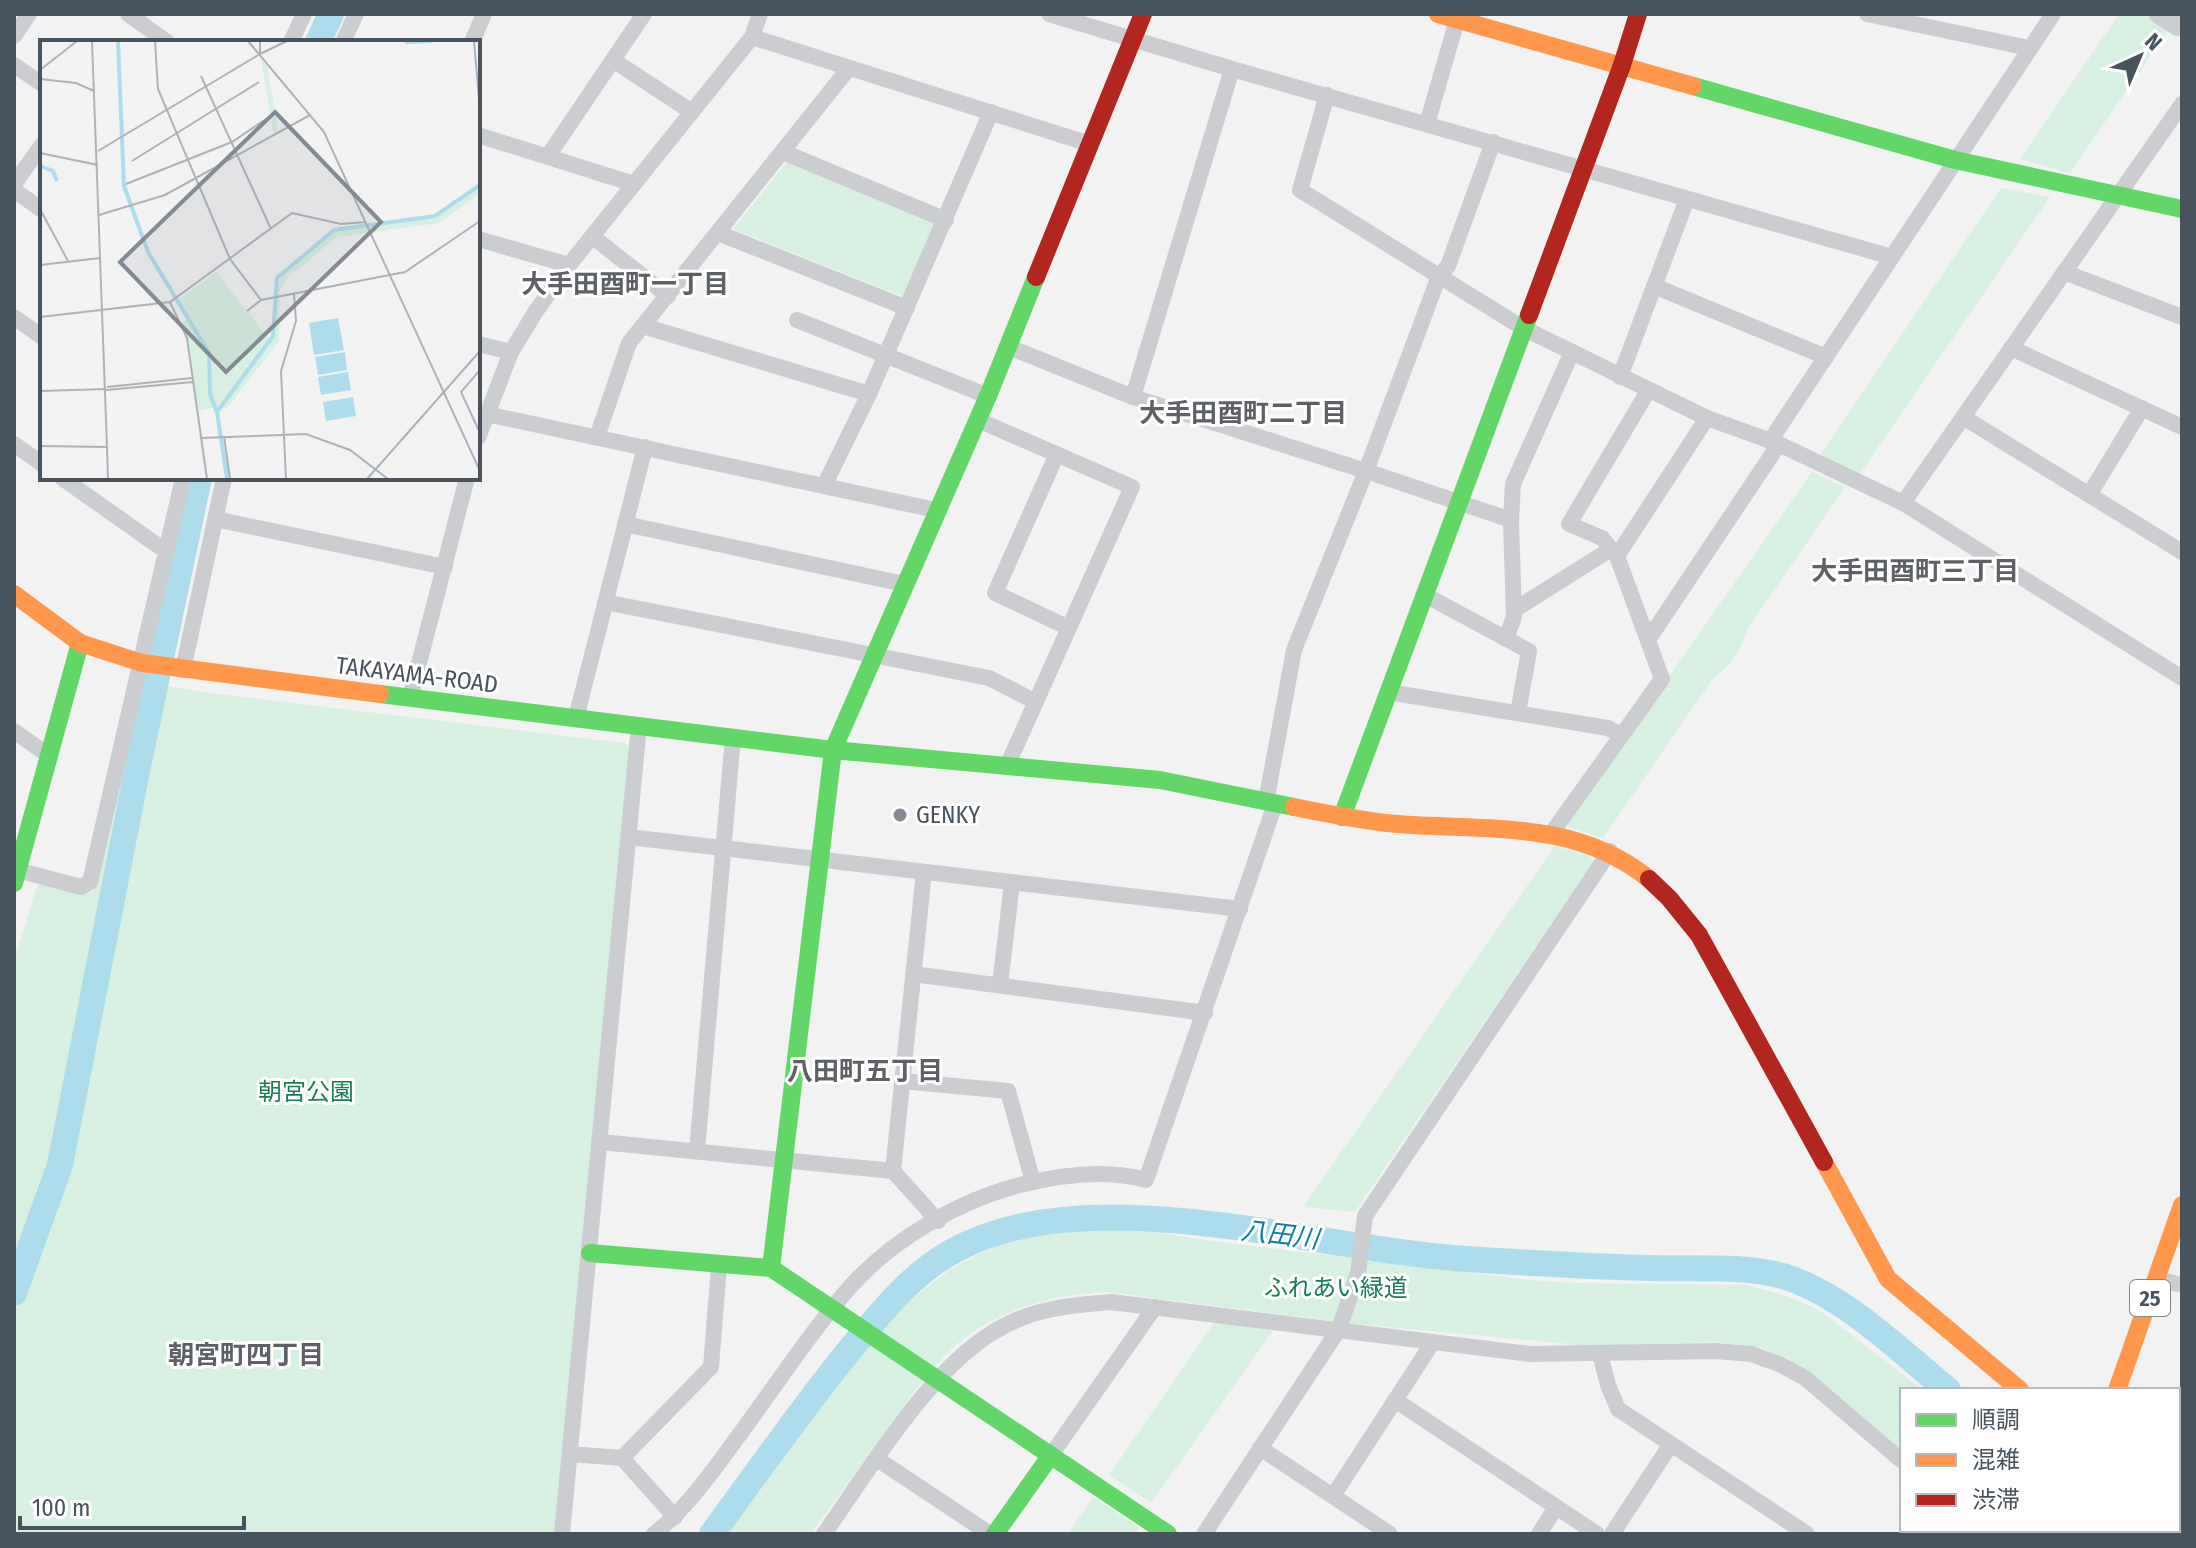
<svg xmlns="http://www.w3.org/2000/svg" width="2196" height="1548" font-family="'Fira Sans Condensed','Noto Sans JP',sans-serif">
	<rect width="100%" height="100%" fill="#f2f2f2"/>
	<g fill="#d7f0e2">
		<polygon points="2119,14 2179,14 2070,173 2020,159"/>
		<polygon points="788,161 938,223 904,297 733,229"/>
		<polygon points="2001,188 2050,197 1859,475 1820,455"/>
		<path d="M 1812,472 L 1845,487 L 1747,630 C 1739,653 1731,665 1712,680 L 1603,838 L 1569,827 L 1567,822 Z"/>
		<polygon points="147,682 202,692 625,743 630,748 555,1534 14,1534 14,961 37,886 42,883 92,893 142,687"/>
		<polygon points="1555,846 1590,856 1593,862 1355,1212 1303,1207"/>
		<path d="M 1118,1226 L 1212,1241 L 1530,1280 L 1576,1283 L 1747,1285 L 1786,1296 L 1819,1310 L 1923,1390 L 1902,1390 L 1902,1451 L 1791,1361 L 1762,1348 L 1717,1342 L 1591,1346 L 1355,1324 L 1106,1292 C 1059,1294 1017,1305 977,1329 C 941,1352 912,1395 887,1429 C 862,1464 836,1499 811,1534 L 728,1534 C 756,1496 783,1459 810,1421 C 862,1350 917,1273 1004,1244 C 1041,1232 1079,1229 1118,1226 Z"/>
		<polygon points="1216,1320 1275,1328 1151,1503 1109,1475"/>
		<polygon points="1093,1497 1139,1528 1135,1534 1068,1534"/>
		<polygon points="1996,1530 2098,1530 2102,1534 2001,1534"/>
	</g>
	<g fill="none" stroke-linecap="round" stroke-linejoin="round">
		<g stroke="#addded" stroke-width="26">
			<polyline points="318,42 331,14"/>
			<polyline points="14,1293 60,1165 137,771 199,478"/>
			<polyline points="2116,1530 2121,1534"/>
			<path d="M 712,1534 C 757,1473 800,1411 848,1352 C 880,1314 910,1274 955,1250 C 1091,1176 1318,1250 1467,1259 C 1528,1263 1590,1267 1651,1268 C 1693,1269 1746,1265 1786,1277 C 1845,1296 1900,1351 1948,1390"/>
		</g>
		<g stroke="#cbcdd0" stroke-width="16">
			<polyline points="128,14 167,42"/>
			<polyline points="1049,14 1232,69 1892,257"/>
			<polyline points="1867,14 2029,48"/>
			<polyline points="2156,14 2177,28 2182,20"/>
			<polyline points="14,36 29,14"/>
			<polyline points="752,37 1090,144"/>
			<polyline points="291,42 304,14"/>
			<polyline points="343,42 356,14"/>
			<polyline points="472,42 484,14"/>
			<polyline points="613,60 692,112"/>
			<polyline points="14,65 42,84"/>
			<polyline points="1327,95 1300,190 1523,328 1707,418 1779,444 1903,503 2182,678"/>
			<polyline points="1427,124 1457,20"/>
			<polyline points="478,135 634,184"/>
			<polyline points="783,152 946,220"/>
			<polyline points="548,156 644,14"/>
			<polyline points="14,184 42,145"/>
			<polyline points="14,190 42,210"/>
			<polyline points="718,233 907,308"/>
			<polyline points="593,237 668,296"/>
			<polyline points="478,239 569,265"/>
			<polyline points="2064,272 2182,317"/>
			<polyline points="1654,286 1826,357"/>
			<polyline points="14,317 42,337"/>
			<polyline points="797,320 988,396"/>
			<polyline points="643,326 869,394"/>
			<polyline points="478,344 511,352"/>
			<polyline points="1009,347 1133,397 1366,471 1511,520"/>
			<polyline points="2011,348 2182,427"/>
			<polyline points="1620,377 1687,199"/>
			<polyline points="1133,397 1232,69"/>
			<polyline points="486,414 936,510"/>
			<polyline points="1963,417 2182,552"/>
			<polyline points="978,420 1132,487 1008,764"/>
			<polyline points="597,437 629,343 849,68"/>
			<polyline points="478,438 511,352 536,311 569,265 752,37 760,14"/>
			<polyline points="1770,441 2053,14"/>
			<polyline points="14,444 42,464"/>
			<polyline points="1057,454 995,593 1069,628"/>
			<polyline points="62,478 167,552"/>
			<polyline points="824,486 869,394 991,112"/>
			<polyline points="2089,495 2142,408"/>
			<polyline points="1903,503 2182,104"/>
			<polyline points="215,519 445,567"/>
			<polyline points="625,524 904,584"/>
			<polyline points="1617,556 1707,418"/>
			<polyline points="1425,595 1529,651 1518,713"/>
			<polyline points="605,602 989,678 1036,702"/>
			<polyline points="1514,610 1611,549"/>
			<polyline points="1506,639 1514,617 1511,520 1513,484 1572,352"/>
			<polyline points="1648,640 1779,444"/>
			<polyline points="183,670 224,478"/>
			<polyline points="1388,692 1608,728 1621,735"/>
			<polyline points="410,698 467,478"/>
			<polyline points="576,718 645,447"/>
			<polyline points="14,731 48,755"/>
			<polyline points="1266,802 1294,650 1366,471 1439,276 1448,266 1493,142"/>
			<polyline points="1551,834 1662,679 1617,556 1602,538 1569,524 1648,391"/>
			<polyline points="629,837 1240,909"/>
			<polyline points="17,870 81,887 90,882 183,478"/>
			<polyline points="913,974 1205,1013"/>
			<polyline points="1000,985 1012,883"/>
			<polyline points="902,1081 1008,1091 1033,1182"/>
			<polyline points="601,1142 893,1171 938,1221"/>
			<polyline points="697,1151 733,737"/>
			<polyline points="893,1171 924,872"/>
			<polyline points="2157,1279 2182,1285"/>
			<polyline points="1600,1354 1608,1385 1618,1409 1807,1534"/>
			<polyline points="1395,1400 1597,1534"/>
			<polyline points="1260,1448 1390,1534"/>
			<polyline points="2178,1449 2182,1449"/>
			<polyline points="570,1454 622,1458 675,1517"/>
			<polyline points="1051,1455 1155,1307"/>
			<polyline points="622,1458 711,1367 719,1266"/>
			<polyline points="877,1459 990,1534"/>
			<polyline points="1333,1496 1433,1342"/>
			<polyline points="1985,1530 1990,1534"/>
			<polyline points="562,1534 639,725"/>
			<path d="M 654,1534 C 687,1508 712,1472 737,1438 C 774,1388 809,1334 850,1287 C 893,1239 958,1201 1020,1185 C 1059,1175 1107,1169 1146,1180 L 1275,804"/>
			<path d="M 824,1534 C 870,1469 933,1362 1004,1326 C 1038,1308 1073,1305 1111,1302 L 1530,1354 L 1716,1351 L 1751,1354 L 1779,1364 L 1805,1378 L 1902,1461"/>
			<polyline points="1204,1534 1339,1329 1358,1273 1365,1216 1610,851"/>
			<polyline points="1539,1534 1556,1507"/>
			<polyline points="1612,1534 1671,1444"/>
			<polyline points="1933,1534 1935,1530"/>
		</g>
		<g stroke="#63d668" stroke-width="18">
			<polyline points="1693,86 1955,160 2182,209"/>
			<polyline points="380,694 833,750 1160,780 1294,807"/>
			<polyline points="1342,817 1529,315"/>
			<polyline points="14,883 80,643"/>
			<polyline points="590,1253 771,1268 1168,1534"/>
			<polyline points="771,1268 833,750 988,396 1036,277"/>
			<polyline points="995,1534 1051,1455"/>
		</g>
		<g stroke="#ff974d" stroke-width="18">
			<polyline points="1438,14 1693,86"/>
			<polyline points="14,594 80,643 142,663 380,694"/>
			<path d="M 1294,807 C 1328,814 1363,821 1397,824 C 1486,831 1575,819 1649,879"/>
			<polyline points="1824,1162 1888,1279 2020,1390"/>
			<polyline points="2117,1390 2182,1205"/>
		</g>
		<g stroke="#b3261e" stroke-width="18">
			<polyline points="1036,277 1143,14"/>
			<polyline points="1529,315 1622,65 1638,14"/>
			<polyline points="1649,879 1669,898 1699,935 1824,1162"/>
			<polyline points="2068,1534 2069,1530"/>
		</g>
	</g>
	<circle fill="#848b92" stroke="#fff" stroke-width="3" cx="900" cy="815" r="8"/>
	<g text-anchor="middle" dominant-baseline="central" stroke-width="6" stroke-linejoin="round" paint-order="stroke">
		<rect fill="#fff" stroke="#80878e" stroke-width="2" x="2130" y="1280" width="40" height="36" rx="6"/>
		<g font-size="22" font-weight="bold" fill="#49535e">
			<text x="2150" y="1298">25</text>
		</g>
		<g font-size="24" fill="#49535e" stroke="#fff">
			<text transform="translate(417 675) rotate(7)">TAKAYAMA-ROAD</text>
		</g>
		<g font-size="24" fill="#49535e" stroke="#fff" text-anchor="start">
			<text x="916" y="815">GENKY</text>
		</g>
		<g font-size="24" fill="#198051" stroke="#fff">
			<text x="306" y="1092">朝宮公園</text>
			<text x="1336" y="1288">ふれあい緑道</text>
		</g>
		<g font-size="26" font-weight="bold" fill="#5d6166" stroke="#fff">
			<text x="625" y="284">大手田酉町一丁目</text>
			<text x="1243" y="413">大手田酉町二丁目</text>
			<text x="1915" y="571">大手田酉町三丁目</text>
			<text x="865" y="1071">八田町五丁目</text>
			<text x="246" y="1355">朝宮町四丁目</text>
		</g>
		<g font-size="26" font-style="italic" fill="#0e7ea4" stroke="#fff">
			<text transform="translate(1280 1235) rotate(7)">八田川</text>
		</g>
	</g>
	<g transform="translate(40 40)">
		<rect width="440" height="440" fill="#f2f2f2"/>
		<path d="M 221,19 L 227,26 L 236,79 L 238,93 L 234,96 ZM 440,146 L 440,154 L 399,183 L 297,197 L 247,238 L 240,250 L 239,301 L 187,368 L 181,367 L 233,298 L 234,250 L 243,233 L 295,192 L 398,177 ZM 176,232 L 230,300 L 179,366 L 159,371 L 143,283 L 147,279 L 137,261 Z" fill="#d7f0e2"/>
		<path d="M 298,278 L 304,310 L 274,315 L 269,283 ZM 305,312 L 307,330 L 278,335 L 275,317 ZM 308,332 L 311,350 L 281,355 L 278,337 ZM 313,357 L 316,376 L 286,381 L 283,362 Z" fill="#addded"/>
		<path fill="none" stroke="#addded" stroke-width="4" d="M 78,1 L 84,146 L 108,212 L 169,313 L 170,354 L 177,373M 365,2 L 392,1M 0,126 L 13,131 L 17,141M 187,439 L 177,372 L 233,296 L 237,238 L 294,190 L 395,176 L 440,145"/>
		<path fill="none" stroke="#aeb2b7" stroke-width="2" d="M 52,1 L 67,407M 115,1 L 118,49 L 190,219 L 221,260M 208,1 L 284,92 L 440,431M 434,1 L 440,71M 220,14 L 247,1M 0,30 L 37,1M 161,36 L 231,189M 0,39 L 36,43 L 54,51M 58,111 L 220,14 L 220,1M 0,113 L 58,125M 92,121 L 219,42M 86,144 L 192,102 L 226,79M 0,169 L 28,221M 59,175 L 125,155 L 270,75M 0,225 L 60,218M 130,262 L 147,298 L 167,439M 207,271 L 221,260 L 365,232 L 440,181M 0,277 L 130,262 L 252,173 L 301,184 L 326,182M 440,330 L 421,352 L 440,393M 67,347 L 152,338M 66,350 L 153,342M 0,351 L 66,349M 184,396 L 190,439M 160,398 L 266,394 L 310,410 L 348,439M 0,406 L 67,407 L 68,439M 246,439 L 241,331 L 256,281 L 254,254M 327,439 L 440,311"/>
		<path fill="#848b92" fill-opacity="0.15" stroke="#848b92" stroke-width="4" d="M 235,72 L 341,182 L 186,332 L 80,222 Z"/>
		<rect width="440" height="440" fill="none" stroke="#49535e" stroke-width="4"/>
	</g>
	<rect width="2196" height="1548" fill="none" stroke="#49535e" stroke-width="32"/>
	<rect x="1900" y="1388" width="280" height="144" fill="#ffffff" stroke="#b6babf" stroke-width="2"/>
	<rect x="1916" y="1414" width="40" height="12" fill="#63d668" stroke="#b6babf" stroke-width="2"/>
	<text x="1972" y="1428" font-size="24" fill="#49535e">順調</text>
	<rect x="1916" y="1454" width="40" height="12" fill="#ff974d" stroke="#b6babf" stroke-width="2"/>
	<text x="1972" y="1468" font-size="24" fill="#49535e">混雑</text>
	<rect x="1916" y="1494" width="40" height="12" fill="#b3261e" stroke="#b6babf" stroke-width="2"/>
	<text x="1972" y="1508" font-size="24" fill="#49535e">渋滞</text>
	<g transform="translate(2140 56) rotate(44)" stroke="#ffffff" stroke-width="6" paint-order="stroke">
	<path d="M0-6L14 30L0 20L-14 30Z" fill="#49535e"/>
	<text y="-12" font-size="22" font-weight="bold" text-anchor="middle" fill="#49535e">N</text>
	</g>
	<path d="M20 1516v12h224v-12" fill="none" stroke="#49535e" stroke-width="4"/>
	<text x="32" y="1516" font-size="24" fill="#49535e" stroke="#ffffff" stroke-width="6" paint-order="stroke">100 m</text>
</svg>
